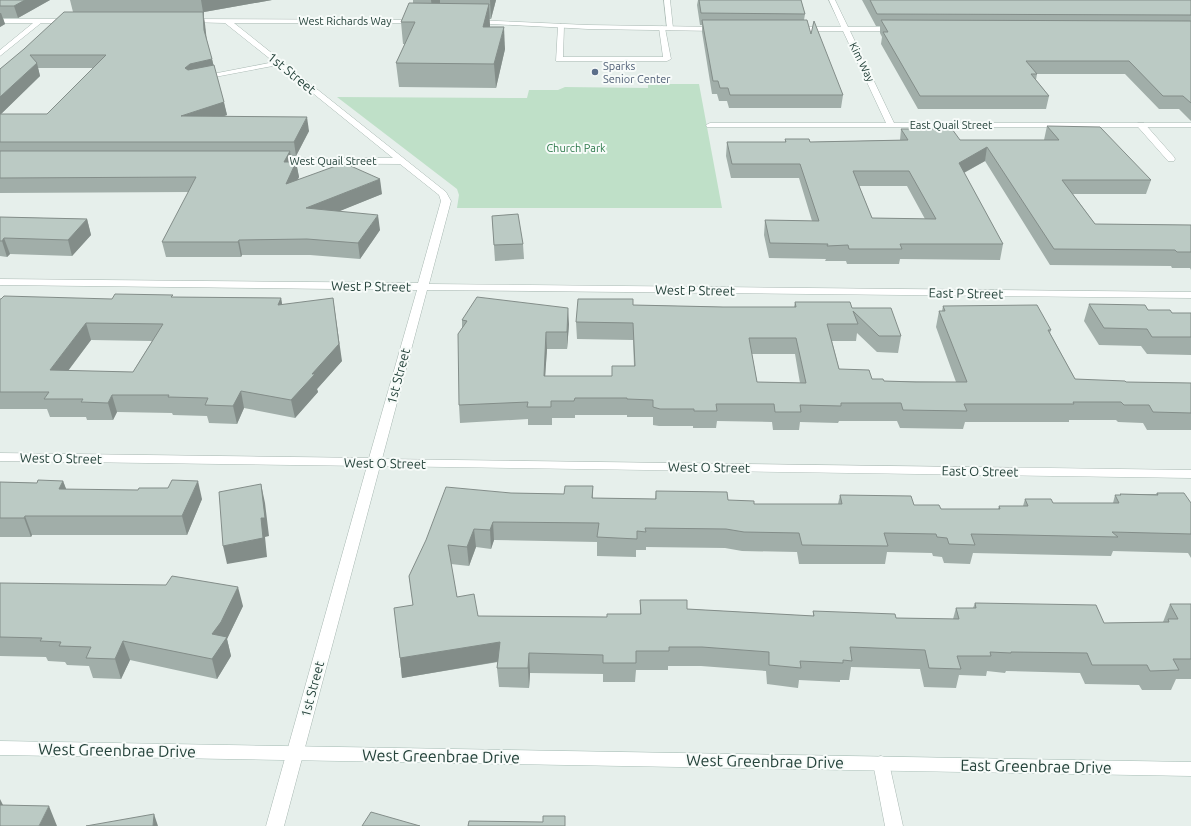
<svg xmlns="http://www.w3.org/2000/svg" width="1191" height="826" font-family="Ubuntu,sans-serif">
	<rect width="100%" height="100%" fill="#e6efeb"/>
	<polygon fill="#bfe0c8" points="648,84 699,84 722,208 457,208 459,195 457,189 337,97 527,98 529,90 558,90 565,87 648,88"/>
	<g fill="none" stroke-linecap="round" stroke-linejoin="round">
		<g stroke="#a8b8b2" stroke-width="1">
			<g id="lane">
				<polygon points="664,0 670,0 673,28 670,30 667,28"/>
				<polygon points="561,24 564,26 563,57 663,57 659,28 662,26 665,28 671,59 667,61 556,61 558,26"/>
				<polygon points="1138,123 1144,123 1174,157 1175,159 1174,161 1168,161 1138,127"/>
			</g>
		</g>
		<g stroke="#a8b8b2" stroke-width="1">
			<g id="street">
				<polygon points="829,0 835,0 848,27 896,27 899,29 896,31 850,31 894,123 1191,123 1191,127 707,127 706,125 710,123 886,123 843,31 794,31 791,29 794,27 841,27"/>
				<polygon points="0,19 70,19 73,21 70,23 41,23 0,56 0,50 33,23 0,23"/>
				<polygon points="188,19 420,20 421,21 418,23 234,23 446,192 451,201 429,284 1191,292 1191,298 427,290 382,459 1191,470 1191,478 380,466 284,826 266,826 367,466 0,461 0,453 369,458 417,290 0,285 0,279 418,283 441,201 439,195 400,164 273,163 272,161 273,159 276,158 393,158 278,65 199,80 199,76 202,76 274,62 225,23 186,22 186,20"/>
				<polygon points="474,20 588,25 718,27 721,29 718,31 588,29 472,23 471,22"/>
				<polygon points="881,756 887,758 889,763 903,826 885,826 873,763 875,758"/>
			</g>
		</g>
		<g stroke="#a4bbb3" stroke-width="1">
			<polygon id="secondary" points="0,741 1191,762 1191,776 0,755"/>
		</g>
		<use href="#lane" fill="#fff" fill-rule="evenodd"/>
		<use href="#street" fill="#fff" fill-rule="evenodd"/>
		<use href="#secondary" fill="#fff" fill-rule="evenodd"/>
	</g>
	<g fill="#a1aea9" fill-rule="evenodd">
		<polygon points="0,0 50,0 18,18 3,18 5,24 0,27"/>
		<path d="M 70,0 L 272,0 L 204,12 L 204,18 L 206,37 L 227,115 L 224,116 L 309,131 L 296,156 L 290,156 L 291,162 L 296,162 L 299,177 L 297,180 L 382,194 L 339,211 L 380,230 L 360,259 L 310,255 L 242,255 L 241,257 L 166,257 L 162,242 L 189,192 L 0,193 L 0,69 L 73,12 ZM 38,68 L 93,68 L 47,114 L 1,114 L 40,76 Z"/>
		<polygon points="413,0 496,0 491,19 489,19 490,27 505,49 496,88 399,87 396,63 405,44 403,44 401,22 413,3"/>
		<polygon points="698,0 801,0 805,14 804,20 843,95 841,108 729,108 727,101 719,101 717,94 712,94 702,32 702,25 700,25 697,5"/>
		<polygon points="862,0 1191,0 1191,121 1179,109 1159,109 1125,74 1037,74 1036,80 1049,96 1046,109 918,109 881,44 882,37 880,33 880,26 876,26"/>
		<path d="M 1047,126 L 1151,180 L 1146,194 L 1073,194 L 1095,224 L 1191,225 L 1191,270 L 1190,268 L 1172,268 L 1171,266 L 1050,265 L 985,161 L 964,173 L 1003,244 L 1000,260 L 900,259 L 899,264 L 847,264 L 846,261 L 825,261 L 826,259 L 769,258 L 764,235 L 765,220 L 812,221 L 799,178 L 731,178 L 726,156 L 727,142 L 785,142 L 785,139 L 810,142 L 900,140 L 901,129 L 960,140 L 1044,140 ZM 859,186 L 907,186 L 925,219 L 872,218 Z"/>
		<polygon points="492,216 523,244 524,259 495,261"/>
		<polygon points="0,217 87,219 91,235 72,256 10,254 7,257 0,256"/>
		<path d="M 173,297 L 281,298 L 282,304 L 342,361 L 317,389 L 318,392 L 295,418 L 244,408 L 237,424 L 209,423 L 207,416 L 173,415 L 172,413 L 117,412 L 113,420 L 87,420 L 86,417 L 50,417 L 47,409 L 0,409 L 0,299 L 112,299 ZM 91,340 L 152,341 L 133,372 L 68,371 Z"/>
		<path d="M 795,302 L 852,308 L 901,336 L 898,353 L 877,352 L 857,333 L 856,341 L 832,341 L 839,369 L 872,379 L 884,381 L 956,382 L 936,327 L 939,311 L 942,311 L 943,306 L 1051,330 L 1050,333 L 1075,379 L 1126,382 L 1191,383 L 1191,430 L 1147,430 L 1143,423 L 1118,422 L 1116,420 L 1069,420 L 1069,422 L 965,422 L 963,429 L 900,428 L 897,421 L 839,421 L 838,423 L 800,422 L 799,430 L 773,430 L 772,422 L 717,421 L 716,428 L 693,428 L 693,426 L 659,426 L 653,425 L 653,417 L 627,417 L 627,415 L 575,415 L 575,418 L 552,418 L 552,425 L 528,425 L 528,419 L 460,423 L 459,405 L 462,327 L 462,320 L 569,324 L 567,349 L 547,349 L 545,376 L 612,376 L 612,366 L 634,366 L 633,340 L 577,339 L 576,322 L 633,305 L 723,307 L 794,307 ZM 752,354 L 795,354 L 800,383 L 757,382 Z"/>
		<polygon points="1089,304 1172,313 1191,313 1191,355 1147,354 1141,346 1099,345 1084,321"/>
		<polygon points="63,481 66,489 202,499 187,535 32,535 31,537 0,537 0,482 37,483"/>
		<polygon points="593,486 593,498 655,499 656,491 754,504 838,504 840,495 941,509 998,509 999,506 1023,506 1025,499 1053,503 1113,503 1115,495 1120,495 1120,494 1156,494 1157,493 1191,503 1191,558 1188,553 1113,551 1111,556 973,553 970,564 944,563 942,557 933,556 932,553 887,552 885,564 799,564 797,552 742,551 725,548 646,547 646,550 636,550 636,557 597,556 597,542 494,540 491,549 476,547 469,566 451,564 457,597 478,616 607,617 640,614 640,600 687,609 813,616 813,611 896,618 953,619 956,608 973,608 975,603 1104,623 1163,622 1170,604 1191,604 1191,679 1176,679 1171,690 1142,690 1139,685 1085,684 1080,673 1006,671 1005,673 987,671 986,676 959,675 956,688 924,687 920,669 851,667 849,680 840,680 840,682 799,680 798,688 767,684 766,671 701,666 668,666 668,670 636,670 635,682 603,682 603,674 530,673 529,688 499,687 497,668 498,662 402,678 400,658 413,605 409,576 511,493 564,494"/>
		<polygon points="0,583 243,606 227,639 231,656 217,679 130,660 121,679 93,678 89,666 67,665 65,662 48,661 46,657 0,656"/>
	</g>
	<g fill="#838d89">
		<polygon points="25,0 50,0 18,18 14,6"/>
		<polygon points="201,0 272,0 204,12 204,18"/>
		<polygon points="431,0 440,0 440,3 433,18"/>
		<polygon points="490,0 496,0 491,19"/>
		<polygon points="489,4 490,26 484,49 483,27"/>
		<polygon points="203,12 205,24 207,42 204,30"/>
		<polygon points="0,13 1,13 5,24 0,27"/>
		<polygon points="504,27 505,49 496,88 494,64"/>
		<polygon points="212,59 215,72 188,81 185,68 190,64"/>
		<polygon points="37,63 40,76 0,115 0,97"/>
		<polygon points="224,102 227,115 184,130 181,116"/>
		<polygon points="307,117 309,131 296,156 294,142"/>
		<polygon points="987,147 985,161 956,177 959,163"/>
		<polygon points="290,151 292,166 284,162"/>
		<polygon points="296,162 299,177 289,199 286,184"/>
		<polygon points="380,179 382,194 308,224 306,208"/>
		<polygon points="378,215 380,230 360,259 358,243"/>
		<polygon points="87,219 91,235 72,256 68,240"/>
		<polygon points="4,238 10,254 7,257 2,241"/>
		<polygon points="239,240 242,255 241,257 238,242"/>
		<polygon points="281,298 284,315 278,305"/>
		<polygon points="333,298 342,361 317,389 318,392 295,418 291,400 312,374"/>
		<polygon points="568,308 569,324 567,349 567,332"/>
		<polygon points="86,323 91,340 55,388 50,370"/>
		<polygon points="546,332 547,349 544,393 544,376"/>
		<polygon points="241,391 244,408 237,424 233,406"/>
		<polygon points="112,395 117,412 113,420 108,403"/>
		<polygon points="63,481 70,499 59,489"/>
		<polygon points="198,481 202,499 187,535 182,516"/>
		<polygon points="261,484 265,503 269,536 265,537 267,557 227,564 223,546 261,518"/>
		<polygon points="25,516 32,535 31,537 24,518"/>
		<polygon points="493,522 494,540 491,549 490,530"/>
		<polygon points="474,529 476,547 469,566 467,547"/>
		<polygon points="238,587 243,606 227,639 231,656 217,679 212,659 212,634"/>
		<polygon points="123,641 130,660 121,679 115,659"/>
		<polygon points="500,642 501,661 402,678 400,658"/>
		<polygon points="529,653 530,673 529,688 528,668"/>
		<polygon points="0,799 6,811 0,823"/>
		<polygon points="49,806 57,826 39,826"/>
		<polygon points="154,814 158,826 153,826"/>
	</g>
	<g fill="#bbcac4" stroke="#838d89" fill-rule="evenodd">
		<polygon points="0,0 25,0 14,6 0,6"/>
		<polygon points="699,0 801,0 805,14 701,13"/>
		<polygon points="870,0 1191,0 1191,15 877,14"/>
		<polygon points="409,3 489,4 483,27 504,27 494,64 396,63 415,22 401,22"/>
		<polygon points="64,12 203,12 204,30 212,59 190,64 185,68 188,70 214,65 224,102 181,116 307,117 294,142 0,142 0,114 47,114 106,55 30,55 37,63 0,97 0,69 24,49"/>
		<polygon points="702,20 807,20 811,34 814,21 843,95 730,95 728,88 720,88 718,81 713,81"/>
		<polygon points="881,20 1191,21 1191,103 1183,96 1163,96 1129,61 1026,61 1037,74 1031,74 1049,96 920,96 883,32 888,32"/>
		<path d="M 1047,126 L 1100,127 L 1151,180 L 1062,180 L 1095,224 L 1191,225 L 1191,252 L 1177,252 L 1175,250 L 1054,249 L 987,147 L 959,163 L 1003,244 L 900,244 L 902,249 L 849,249 L 848,245 L 827,246 L 828,244 L 770,243 L 765,220 L 819,221 L 800,164 L 732,164 L 727,142 L 786,142 L 785,139 L 809,139 L 810,142 L 908,140 L 901,129 L 952,129 L 960,140 L 1059,140 ZM 853,171 L 909,171 L 936,219 L 872,218 Z"/>
		<polygon points="0,151 290,151 284,162 296,162 286,184 344,163 380,179 306,208 378,215 358,243 307,239 239,240 238,242 162,242 196,177 0,178"/>
		<polygon points="518,214 523,244 494,245 492,216"/>
		<polygon points="0,217 87,219 68,240 4,238 2,241 0,241"/>
		<path d="M 115,294 L 173,295 L 171,297 L 281,298 L 278,305 L 333,298 L 339,344 L 312,374 L 315,374 L 291,400 L 241,391 L 233,406 L 205,405 L 208,398 L 168,397 L 169,395 L 112,395 L 108,403 L 81,402 L 83,399 L 44,399 L 49,392 L 0,392 L 0,299 L 1,299 L 4,296 L 112,299 ZM 86,323 L 163,324 L 133,372 L 50,370 Z"/>
		<path d="M 477,297 L 568,308 L 567,332 L 546,332 L 544,376 L 612,376 L 612,366 L 635,366 L 633,323 L 576,322 L 578,299 L 633,299 L 633,305 L 723,307 L 796,307 L 795,302 L 850,302 L 852,308 L 891,308 L 901,336 L 879,336 L 853,311 L 858,324 L 827,324 L 839,369 L 869,370 L 872,379 L 883,379 L 884,381 L 916,382 L 967,382 L 939,311 L 945,311 L 943,306 L 1037,305 L 1051,330 L 1048,330 L 1075,379 L 1125,381 L 1126,382 L 1191,383 L 1191,413 L 1153,412 L 1149,405 L 1124,405 L 1121,402 L 1073,402 L 1074,404 L 964,404 L 967,411 L 903,410 L 901,403 L 841,403 L 841,406 L 800,405 L 801,412 L 775,412 L 774,404 L 716,404 L 717,411 L 694,411 L 694,409 L 660,409 L 653,407 L 653,400 L 627,399 L 627,398 L 575,398 L 574,401 L 551,401 L 551,407 L 527,407 L 528,402 L 459,405 L 458,334 L 467,321 L 462,320 ZM 749,338 L 796,338 L 806,383 L 757,382 Z"/>
		<polygon points="1089,304 1145,305 1148,310 1170,310 1172,313 1191,313 1191,337 1152,337 1147,329 1104,328"/>
		<polygon points="38,480 63,481 59,489 138,490 139,488 168,488 172,480 198,481 182,516 25,516 24,518 0,518 0,482 37,483"/>
		<polygon points="261,484 265,518 261,518 263,538 223,546 219,492"/>
		<polygon points="565,486 593,486 592,498 656,499 656,491 727,492 728,500 754,501 754,504 842,504 840,495 911,496 914,505 939,505 941,509 1000,509 999,506 1028,506 1025,499 1051,499 1053,503 1119,503 1115,495 1121,495 1120,494 1158,495 1157,493 1184,493 1191,503 1191,534 1112,532 1118,537 971,534 975,545 949,544 947,538 937,537 936,534 884,533 888,546 802,545 799,533 744,532 726,529 645,528 646,532 637,531 637,539 597,537 599,523 493,522 490,530 474,529 467,547 448,545 457,597 474,594 478,616 607,617 607,614 641,614 640,600 687,600 687,609 814,616 813,611 895,614 896,618 959,619 956,608 976,608 975,603 1096,605 1104,623 1169,622 1168,619 1178,619 1170,604 1191,604 1191,659 1173,659 1179,670 1150,671 1147,665 1092,665 1087,653 1011,652 1011,653 990,652 991,656 957,656 961,669 929,668 925,650 850,647 852,661 843,660 843,663 800,661 801,668 769,665 769,652 702,647 669,647 669,651 636,651 636,663 603,663 603,655 529,653 528,668 497,668 500,642 400,658 394,608 413,605 409,576 426,540 446,487 511,493 564,494"/>
		<polygon points="172,576 238,587 221,622 212,634 227,637 212,659 123,641 115,659 86,658 91,647 59,646 61,642 40,641 42,638 0,637 0,583 166,585"/>
		<polygon points="0,805 49,806 39,826 0,826"/>
		<polygon points="371,812 420,826 362,826"/>
		<polygon points="154,814 153,826 86,826"/>
		<polygon points="543,816 565,816 565,826 468,826 469,821 543,822"/>
	</g>
	<circle fill="#5c6f8a" stroke="#f7fbf9" stroke-width="1.5" cx="595" cy="72" r="4"/>
	<g text-anchor="middle" dominant-baseline="central" stroke-width="4" stroke-linejoin="round" paint-order="stroke">
		<g font-size="11" fill="#24423a" stroke="#f7fbf9">
			<text x="345" y="21">West Richards Way</text>
			<text transform="translate(862 62) rotate(64)">Kim Way</text>
			<text x="951" y="125">East Quail Street</text>
			<text x="333" y="161">West Quail Street</text>
		</g>
		<g font-size="11" fill="#4e5e75" stroke="#f7fbf9" text-anchor="start">
			<text x="603" y="66">Sparks<tspan x="603" dy="13">Senior Center</tspan></text>
		</g>
		<g font-size="11" fill="#2d7a4b" stroke="#f7fbf9">
			<text x="576" y="148">Church Park</text>
		</g>
		<g font-size="13" fill="#24423a" stroke="#f7fbf9">
			<text transform="translate(292 73) rotate(39)">1st Street</text>
			<text transform="translate(371 286) rotate(1)">West P Street</text>
			<text transform="translate(695 290) rotate(1)">West P Street</text>
			<text transform="translate(966 293) rotate(1)">East P Street</text>
			<text transform="translate(398 376) rotate(-75)">1st Street</text>
			<text transform="translate(61 458) rotate(1)">West O Street</text>
			<text transform="translate(385 463) rotate(1)">West O Street</text>
			<text transform="translate(709 467) rotate(1)">West O Street</text>
			<text transform="translate(980 471) rotate(1)">East O Street</text>
			<text transform="translate(312 689) rotate(-75)">1st Street</text>
		</g>
		<g font-size="16" fill="#24423a" stroke="#f7fbf9">
			<text transform="translate(117 750) rotate(1)">West Greenbrae Drive</text>
			<text transform="translate(441 756) rotate(1)">West Greenbrae Drive</text>
			<text transform="translate(765 761) rotate(1)">West Greenbrae Drive</text>
			<text transform="translate(1036 766) rotate(1)">East Greenbrae Drive</text>
		</g>
	</g>
</svg>
